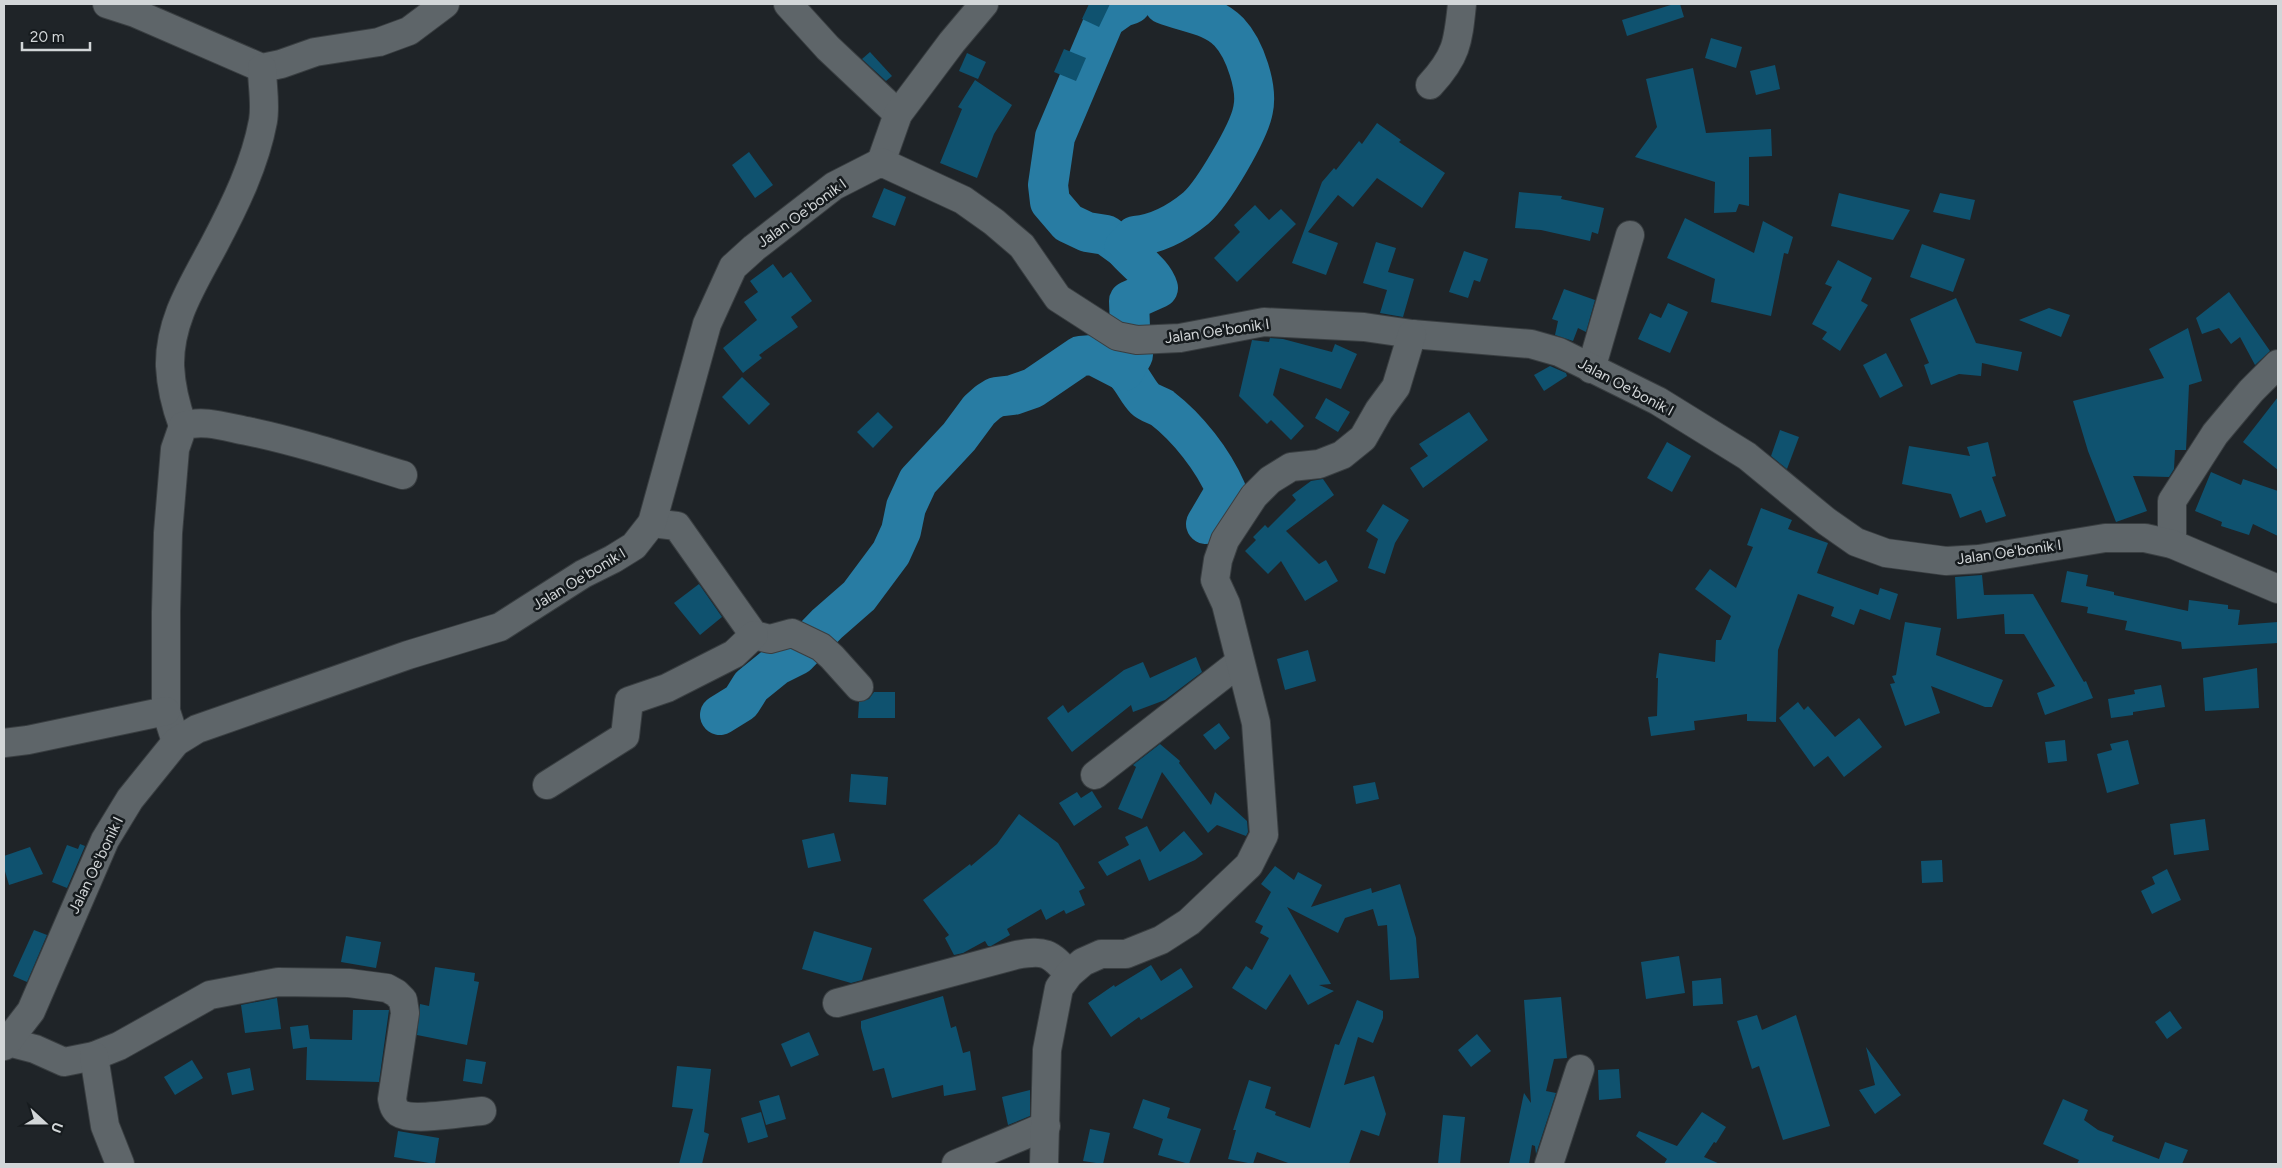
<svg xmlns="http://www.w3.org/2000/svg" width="2282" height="1168" font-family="Figtree,sans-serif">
	<rect width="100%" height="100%" fill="#1f2428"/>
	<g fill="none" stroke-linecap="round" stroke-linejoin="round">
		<g stroke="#287ca3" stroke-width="40">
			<polyline points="1124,248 1106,235 1087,232 1068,223 1050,202 1048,185 1055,137 1105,19 1122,7 1131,4"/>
			<path d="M 1124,371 C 1133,379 1137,391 1145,399 C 1149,403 1157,405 1162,408 C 1188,428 1213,460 1226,490 L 1206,524"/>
			<path d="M 720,715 L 741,702 L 751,686 L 777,665 L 797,655 L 827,624 L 859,596 L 891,553 L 901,531 L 906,507 L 918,481 L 959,437 L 979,410 L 988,402 L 996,397 L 1013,395 L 1033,388 L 1080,356 L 1093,355 L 1124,371 L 1133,355 L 1124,343 L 1130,327 L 1129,301 L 1158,288 C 1153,272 1135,262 1124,248 L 1135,236 C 1158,234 1179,222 1196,208 C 1213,193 1249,132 1253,110 C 1258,88 1245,49 1229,32 C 1212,14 1186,13 1164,4"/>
		</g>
	</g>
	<g fill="#0f526f">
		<polygon points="1089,4 1110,4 1099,27 1082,19"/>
		<polygon points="1674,4 1680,4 1684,17 1627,36 1622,20"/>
		<polygon points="1711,38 1742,47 1736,68 1705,58"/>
		<polygon points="1064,49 1086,58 1076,81 1054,72"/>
		<polygon points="870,52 892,76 886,81 862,59"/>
		<polygon points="967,53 986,62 978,79 959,71"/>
		<polygon points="1775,65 1780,89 1756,95 1750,71"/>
		<polygon points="1693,68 1706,133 1771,129 1772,156 1749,157 1749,206 1739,204 1736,212 1714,213 1715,182 1635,157 1657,127 1646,79"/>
		<polygon points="975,80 1012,105 994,134 977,178 940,163 962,109 958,107"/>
		<polygon points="1377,123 1401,140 1399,142 1445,173 1422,208 1377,178 1353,207 1338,195 1308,232 1338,243 1326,275 1292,263 1322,182 1334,168 1336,170 1359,141 1362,144"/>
		<polygon points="749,152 773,185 755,198 732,165"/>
		<polygon points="884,188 906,197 895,226 872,217"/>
		<polygon points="1519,192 1562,196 1561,199 1604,208 1598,234 1592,232 1590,241 1541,230 1515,228"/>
		<polygon points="1839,193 1910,210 1893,240 1831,226"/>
		<polygon points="1940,193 1975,200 1970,220 1933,212"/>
		<polygon points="1255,205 1269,220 1281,209 1296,224 1237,282 1214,258 1240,232 1234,225"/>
		<polygon points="1685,218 1754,253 1763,221 1793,237 1788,254 1784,253 1771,316 1711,302 1715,279 1667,258"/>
		<polygon points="1376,242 1396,248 1388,272 1414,279 1403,317 1380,313 1387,290 1363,283"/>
		<polygon points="1922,244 1965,259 1953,292 1910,277"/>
		<polygon points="1464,251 1488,259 1480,282 1474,280 1468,298 1449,292"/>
		<polygon points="1838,260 1872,278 1861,301 1868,305 1840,351 1822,339 1827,332 1812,324 1832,287 1825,284"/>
		<polygon points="773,264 783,278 791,272 812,301 791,317 798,327 759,355 762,358 743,373 723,348 757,320 744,302 758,292 750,281"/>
		<polygon points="1564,289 1595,300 1586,332 1578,328 1573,341 1555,335 1558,321 1552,319"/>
		<polygon points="2229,292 2270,351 2255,365 2240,337 2231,344 2219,328 2202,334 2196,318"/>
		<polygon points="1956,298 1976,343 2022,352 2018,371 1982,363 1981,376 1959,374 1931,385 1924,365 1929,363 1910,319"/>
		<polygon points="1668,303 1688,312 1670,353 1638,339 1650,313 1661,318"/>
		<polygon points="2049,308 2070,315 2061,337 2019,320"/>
		<polygon points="2188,328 2202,381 2189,385 2186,450 2175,450 2174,469 2169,477 2133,476 2147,511 2116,522 2088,451 2073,401 2164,378 2149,349"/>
		<polygon points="1270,338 1283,339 1332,352 1335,344 1357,354 1341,389 1280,368 1273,395 1304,426 1291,440 1271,420 1267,424 1239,396 1252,340 1269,342"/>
		<polygon points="1886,353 1903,386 1880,398 1863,365"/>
		<polygon points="1550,366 1566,373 1567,376 1544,391 1534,375"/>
		<polygon points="742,377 770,404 749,425 722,397"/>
		<polygon points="2278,397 2278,470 2243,442"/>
		<polygon points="1326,398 1350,412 1338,432 1315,418"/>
		<polygon points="878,412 893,427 873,448 857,432"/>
		<polygon points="1469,412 1488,440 1423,488 1410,468 1428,456 1419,444"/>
		<polygon points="1780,430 1799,437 1787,469 1771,456"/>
		<polygon points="1667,442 1691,456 1672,492 1647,478"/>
		<polygon points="1988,442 1996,476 1992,477 2006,516 1986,523 1981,510 1960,518 1951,494 1902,484 1909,446 1970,456 1967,447"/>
		<polygon points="2211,472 2241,485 2243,479 2278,491 2278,536 2253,524 2249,535 2221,526 2222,522 2195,511"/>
		<polygon points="1323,479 1334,495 1286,531 1319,564 1326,560 1338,581 1305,601 1281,561 1268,574 1245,551 1256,540 1253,537 1265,525 1268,528 1296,500 1292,495 1311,481"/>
		<polygon points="1383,504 1409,520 1395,543 1385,574 1368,568 1378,539 1366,531"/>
		<polygon points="1761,508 1792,520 1788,529 1828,543 1817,573 1878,595 1880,588 1898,594 1890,620 1860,609 1854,625 1831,616 1834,607 1798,594 1778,650 1776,722 1747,721 1747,714 1694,721 1695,730 1651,736 1648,717 1657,716 1658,678 1656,678 1659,653 1715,662 1716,640 1721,640 1731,616 1695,589 1710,569 1736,588 1753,547 1747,545"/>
		<polygon points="2067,571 2088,575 2086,586 2114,592 2114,595 2188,611 2189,600 2228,605 2228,609 2240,610 2238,625 2278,622 2278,643 2182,649 2181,642 2125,630 2127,621 2087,613 2088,607 2061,602"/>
		<polygon points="1982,575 1984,595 2033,594 2084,682 2086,681 2093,698 2045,715 2037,693 2055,686 2024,634 2005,634 2004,614 1957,619 1955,577"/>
		<polygon points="699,584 722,617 700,635 674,603"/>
		<polygon points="1905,622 1941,628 1936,655 2003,680 1992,707 1985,707 1931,686 1940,713 1905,726 1890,684 1895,683 1892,676 1896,675"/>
		<polygon points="1308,650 1316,681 1285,690 1277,659"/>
		<polygon points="1196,657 1202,672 1165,700 1133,712 1131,705 1072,752 1047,718 1063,705 1068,713 1124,670 1143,662 1150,678"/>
		<polygon points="2257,668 2259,708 2205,711 2203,678"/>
		<polygon points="2161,685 2165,707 2133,712 2133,715 2111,718 2108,699 2135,694 2134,690"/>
		<polygon points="874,692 895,692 895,718 858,718 859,702 869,699"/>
		<polygon points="1798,702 1804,710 1808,706 1835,737 1859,718 1882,747 1844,777 1828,756 1814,767 1779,718"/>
		<polygon points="1219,723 1230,738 1215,750 1203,735"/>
		<polygon points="2065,740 2067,761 2048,763 2045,742"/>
		<polygon points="2128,740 2139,784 2107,793 2097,754 2112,750 2110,744"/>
		<polygon points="1160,744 1180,761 1179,763 1211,805 1215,792 1247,821 1248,832 1246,836 1217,825 1208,833 1162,772 1142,819 1118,809 1136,767 1133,765"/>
		<polygon points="851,774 888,777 886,805 849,802"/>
		<polygon points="1375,782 1379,799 1356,804 1353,786"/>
		<polygon points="1092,791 1102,807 1074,826 1059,803 1077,792 1081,798"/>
		<polygon points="1019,814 1058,843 1085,888 1079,891 1085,905 1066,914 1064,910 1046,920 1041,909 1007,929 1010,935 991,946 988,946 985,941 963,953 954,955 945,938 949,935 923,900 970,864 971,866 997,844"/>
		<polygon points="2205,819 2209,850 2174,855 2170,824"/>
		<polygon points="1147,826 1160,852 1184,831 1203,854 1195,860 1149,881 1140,859 1107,876 1098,862 1129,845 1125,837"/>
		<polygon points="834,833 841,861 808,868 802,840"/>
		<polygon points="80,844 85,846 67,888 52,882 67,845 78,849"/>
		<polygon points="30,847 43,874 9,885 4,868 4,856"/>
		<polygon points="1942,860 1943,882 1922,883 1921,861"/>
		<polygon points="1275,866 1294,880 1298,872 1322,885 1311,907 1371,888 1372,893 1400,884 1416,938 1419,978 1390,980 1387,925 1378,926 1373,909 1345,918 1338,933 1287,907 1331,984 1319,985 1334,991 1308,1005 1290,974 1266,1010 1232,988 1246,966 1252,970 1269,938 1260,933 1263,926 1255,922 1271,892 1261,884"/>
		<polygon points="2167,869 2181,900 2152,914 2141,891 2155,884 2152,877"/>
		<polygon points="34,930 47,935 27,982 13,976"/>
		<polygon points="814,931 872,948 862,980 851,983 802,969"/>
		<polygon points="346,936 381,942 376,968 341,962"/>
		<polygon points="1679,956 1685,993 1646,999 1641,962"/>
		<polygon points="1151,965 1161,981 1181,968 1193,987 1141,1020 1139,1017 1111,1037 1088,1003 1114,985 1115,987"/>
		<polygon points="435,967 475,973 474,981 479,982 467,1045 417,1035 420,1004 429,1006"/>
		<polygon points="1721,978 1723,1004 1693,1006 1692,981"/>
		<polygon points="943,996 951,1028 956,1026 963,1053 970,1051 976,1090 944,1096 943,1085 892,1098 884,1068 873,1071 861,1028 861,1021"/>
		<polygon points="1561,997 1567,1058 1554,1059 1546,1091 1556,1093 1536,1154 1535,1146 1532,1145 1529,1164 1509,1164 1524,1093 1531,1103 1524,1000"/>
		<polygon points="277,998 281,1029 245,1033 241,1005"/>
		<polygon points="1357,1000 1383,1011 1383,1018 1373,1043 1358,1037 1344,1085 1374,1076 1386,1114 1379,1136 1361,1130 1349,1164 1291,1164 1257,1152 1253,1164 1228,1159 1236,1130 1233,1130 1249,1080 1271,1087 1265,1108 1276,1112 1275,1115 1310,1128 1335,1044 1339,1045"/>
		<polygon points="353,1010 389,1010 379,1082 306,1080 307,1047 293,1049 290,1027 308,1025 310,1039 352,1040"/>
		<polygon points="2170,1011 2182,1028 2167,1039 2155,1022"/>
		<polygon points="1757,1015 1762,1030 1796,1015 1830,1126 1783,1140 1759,1066 1752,1069 1737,1021"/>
		<polygon points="809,1032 819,1055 791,1067 781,1044"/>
		<polygon points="1477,1034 1491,1051 1471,1067 1458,1050"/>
		<polygon points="1866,1047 1901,1095 1875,1114 1859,1090 1875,1085"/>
		<polygon points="466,1059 486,1062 482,1084 463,1081"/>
		<polygon points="192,1060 203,1078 175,1095 164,1077"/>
		<polygon points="677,1066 711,1069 704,1132 709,1134 702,1164 679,1164 693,1109 672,1107"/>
		<polygon points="250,1068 254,1090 232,1095 227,1073"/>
		<polygon points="1619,1069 1621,1098 1599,1100 1598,1070"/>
		<polygon points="1030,1090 1030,1116 1008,1125 1002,1097"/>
		<polygon points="779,1095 786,1119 766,1125 759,1101"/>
		<polygon points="1143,1099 1170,1108 1167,1118 1201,1129 1189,1164 1158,1155 1163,1139 1133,1128"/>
		<polygon points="2063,1099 2088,1110 2084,1120 2098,1130 2114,1136 2112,1141 2159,1159 2165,1142 2188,1150 2182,1164 2077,1164 2079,1160 2043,1144"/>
		<polygon points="761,1112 768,1137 748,1143 741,1118"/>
		<polygon points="1702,1112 1726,1127 1716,1143 1714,1142 1704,1157 1720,1164 1664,1164 1667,1159 1636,1136 1639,1131 1677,1146"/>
		<polygon points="1443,1115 1465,1117 1460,1164 1438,1164"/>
		<polygon points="1090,1129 1110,1133 1103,1164 1083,1161"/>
		<polygon points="398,1131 439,1138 435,1164 394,1157"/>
	</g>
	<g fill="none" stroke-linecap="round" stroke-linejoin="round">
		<g stroke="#393e41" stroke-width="30">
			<g id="minor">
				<polyline points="107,4 135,13 262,68 281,64 315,52 379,42 409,31 445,4"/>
				<polyline points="788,4 828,48 898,114"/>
				<path d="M 1430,85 C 1457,56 1458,42 1462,4"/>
				<polyline points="881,162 898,114 952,42 984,4"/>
				<polyline points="1591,369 1630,235"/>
				<path d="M 183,426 C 176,407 171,387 170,366 C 169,320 194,283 215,243 C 235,205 255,164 263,121 C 266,104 262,84 262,68"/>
				<polyline points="652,523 677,526 754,635 770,639 792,633 821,647 832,657 859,687"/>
				<polyline points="2172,544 2172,501 2215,434 2251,391 2278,364"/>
				<path d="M 176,742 L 166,711 L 166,612 L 168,533 L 175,449 L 183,426 C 203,419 226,427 247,431 C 300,442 351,459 403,475"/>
				<polyline points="4,743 28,740 166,711"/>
				<polyline points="1095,775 1240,662"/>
				<polyline points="547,785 625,736 629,701 667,688 734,654 754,635"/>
				<path d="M 837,1003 L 1016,955 C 1045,950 1049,952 1069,974"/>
				<path d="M 8,1042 L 35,1049 L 64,1062 L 94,1056 L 119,1046 L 210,995 L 278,982 L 349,983 L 387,988 L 396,993 L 403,1000 L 405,1013 L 392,1099 C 393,1105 394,1109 399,1113 C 412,1122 465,1112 482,1111"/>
				<polyline points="4,1046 31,1011 105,840 130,799 176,742 197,729 408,655 500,627 583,574 613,559 634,546 652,523 707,324 733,267 754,248 834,186 881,162 963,200 994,222 1022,246 1058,298 1117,336 1137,340 1180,338 1264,322 1364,327 1412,334 1531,344 1559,352 1658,401 1747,456 1826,521 1856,542 1886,553 1946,561 1979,559 2105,538 2145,538 2172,544 2278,589"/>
				<polyline points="94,1056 105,1126 120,1164"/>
				<polyline points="956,1164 1046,1126"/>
				<polyline points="1044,1164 1047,1050 1059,988 1069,974 1083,962 1101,954 1126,954 1161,940 1189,922 1249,865 1264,835 1256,723 1226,604 1215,580 1218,560 1225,540 1254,496 1270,480 1291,467 1319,464 1342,455 1363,438 1379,410 1396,387 1412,334"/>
				<polyline points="1549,1164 1580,1069"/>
			</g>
		</g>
		<use href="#minor" stroke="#5e6569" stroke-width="28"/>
	</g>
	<g text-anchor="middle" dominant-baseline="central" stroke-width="5" stroke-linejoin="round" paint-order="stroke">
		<g font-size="15" fill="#d2d6d8" stroke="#161b1e">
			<text transform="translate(802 213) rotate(-36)">Jalan Oe'bonik I</text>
			<text transform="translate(1217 331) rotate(-8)">Jalan Oe'bonik I</text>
			<text transform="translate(1626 387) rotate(28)">Jalan Oe'bonik I</text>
			<text transform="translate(2009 552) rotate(-8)">Jalan Oe'bonik I</text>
			<text transform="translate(579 579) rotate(-31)">Jalan Oe'bonik I</text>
			<text transform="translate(96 865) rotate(-64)">Jalan Oe'bonik I</text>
		</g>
	</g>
	<rect width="2282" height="1168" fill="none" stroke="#d2d6d8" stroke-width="10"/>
	<g transform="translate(45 1123) rotate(111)" stroke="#161b1e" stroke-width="4" paint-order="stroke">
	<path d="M0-4L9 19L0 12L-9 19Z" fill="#d2d6d8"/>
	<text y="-8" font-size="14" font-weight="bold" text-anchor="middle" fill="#d2d6d8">U</text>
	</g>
	<path d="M22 42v8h68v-8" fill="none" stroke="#d2d6d8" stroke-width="2.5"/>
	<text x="30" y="42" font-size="15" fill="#d2d6d8" stroke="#161b1e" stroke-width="4" paint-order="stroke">20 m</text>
</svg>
